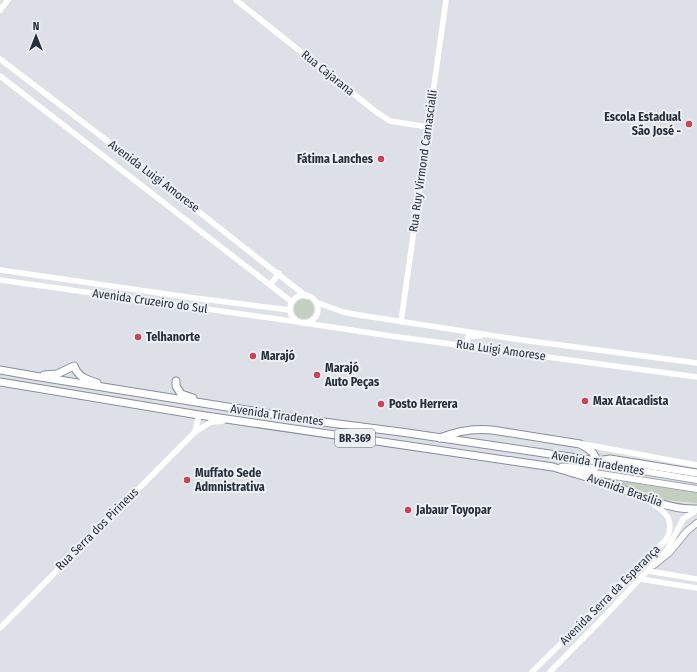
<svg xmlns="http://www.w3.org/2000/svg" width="697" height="672" font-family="'Fira Sans Condensed',sans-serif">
	<rect width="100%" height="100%" fill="#dde1e7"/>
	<g fill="#c3d0bf">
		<circle cx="304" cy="309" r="10"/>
		<polygon points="595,477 697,493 697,503 664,500"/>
	</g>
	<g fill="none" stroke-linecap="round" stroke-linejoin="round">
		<g stroke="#9da5b2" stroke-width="8">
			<g id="primary">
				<polyline points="597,461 607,465 697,480"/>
				<polyline points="582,471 697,489"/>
				<polyline points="654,565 669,553 687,531 697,523"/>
			</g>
		</g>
		<g stroke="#858e9d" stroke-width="9">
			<g id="highway">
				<polyline points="0,370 34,376 308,420 408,433 597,461 610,459 697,473"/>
				<path d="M 44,375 L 57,374 L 74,366 C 79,378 86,379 97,383"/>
				<polyline points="176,381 176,386 181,394 193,398"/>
				<path d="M 0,382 L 199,415 L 553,467 C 573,473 592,478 612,485 C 639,495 667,510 697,509"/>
				<path d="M 440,438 C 457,431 473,428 492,430 L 580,444 C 590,449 598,454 596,467 L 591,469 L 562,467"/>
			</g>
		</g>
		<g stroke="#fff" stroke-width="5.5">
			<polyline points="236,0 375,111 390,121 428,127"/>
			<polyline points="0,10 8,0"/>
			<polyline points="0,59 152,175 306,296"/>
			<polyline points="0,76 292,302"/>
			<polyline points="0,270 187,297 290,310"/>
			<polyline points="0,280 299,322"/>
			<polyline points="270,285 279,273"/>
			<circle cx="304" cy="309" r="14"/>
			<polyline points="316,302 343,312 359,315 522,340 697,363"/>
			<polyline points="401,322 446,0"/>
			<polyline points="304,323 398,337 697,377"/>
			<polyline points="467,345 468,336 480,336"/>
			<polyline points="195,432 199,415"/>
			<polyline points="583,444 697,465"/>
			<polyline points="648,571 697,579"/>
			<polyline points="640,579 697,588"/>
			<polyline points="0,628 195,432 211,422 223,421"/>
			<path d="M 532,672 L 666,540 C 676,520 666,512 650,502"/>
			<polyline points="550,672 601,620 667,550 683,519 697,510"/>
		</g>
		<use href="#primary" stroke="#fff" stroke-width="6"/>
		<use href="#highway" stroke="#fff" stroke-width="7"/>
	</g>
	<g fill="#c94556" stroke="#edf0f5" stroke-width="1.5">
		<circle cx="689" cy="124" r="4"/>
		<circle cx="381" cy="159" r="4"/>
		<circle cx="138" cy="337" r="4"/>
		<circle cx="253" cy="356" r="4"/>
		<circle cx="317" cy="375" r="4"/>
		<circle cx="585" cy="401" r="4"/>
		<circle cx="381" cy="404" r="4"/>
		<circle cx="187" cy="480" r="4"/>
		<circle cx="408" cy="510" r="4"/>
	</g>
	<g text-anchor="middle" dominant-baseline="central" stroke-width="4" stroke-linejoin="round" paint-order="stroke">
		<rect fill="#edf0f5" stroke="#626974" stroke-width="1" x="335" y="429" width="40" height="18" rx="3"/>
		<g font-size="11" font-weight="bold" fill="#272f3d">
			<text x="355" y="438">BR-369</text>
		</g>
		<g font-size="12" fill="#272f3d" stroke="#edf0f5">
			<text transform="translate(328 73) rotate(39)">Rua Cajarana</text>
			<text transform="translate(423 161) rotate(-82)">Rua Ruy Virmond Carnascialli</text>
			<text transform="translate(154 176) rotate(37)">Avenida Luigi Amorese</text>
			<text transform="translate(150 301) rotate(8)">Avenida Cruzeiro do Sul</text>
			<text transform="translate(501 350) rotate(8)">Rua Luigi Amorese</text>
			<text transform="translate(277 415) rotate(8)">Avenida Tiradentes</text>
			<text transform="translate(598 463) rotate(10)">Avenida Tiradentes</text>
			<text transform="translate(625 490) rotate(19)">Avenida Brasília</text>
			<text transform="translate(97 529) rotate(-45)">Rua Serra dos Pirineus</text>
			<text transform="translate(610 595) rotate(-45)">Avenida Serra da Esperança</text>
		</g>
		<g font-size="12" font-weight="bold" fill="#272f3d" stroke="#edf0f5" text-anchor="start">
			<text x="681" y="117" text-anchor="end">Escola Estadual<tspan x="681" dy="14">São José -</tspan></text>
			<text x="373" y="159" text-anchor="end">Fátima Lanches</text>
			<text x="146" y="337">Telhanorte</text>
			<text x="261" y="356">Marajó</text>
			<text x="325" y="368">Marajó<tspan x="325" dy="14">Auto Peças</tspan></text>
			<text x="593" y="401">Max Atacadista</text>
			<text x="389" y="404">Posto Herrera</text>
			<text x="195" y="473">Muffato Sede<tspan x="195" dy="14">Admnistrativa</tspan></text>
			<text x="416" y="510">Jabaur Toyopar</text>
		</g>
	</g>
	<g transform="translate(36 36)" stroke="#edf0f5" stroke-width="3" paint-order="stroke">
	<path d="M0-3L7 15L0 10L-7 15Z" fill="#272f3d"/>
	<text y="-6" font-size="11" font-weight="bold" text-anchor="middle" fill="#272f3d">N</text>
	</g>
</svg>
